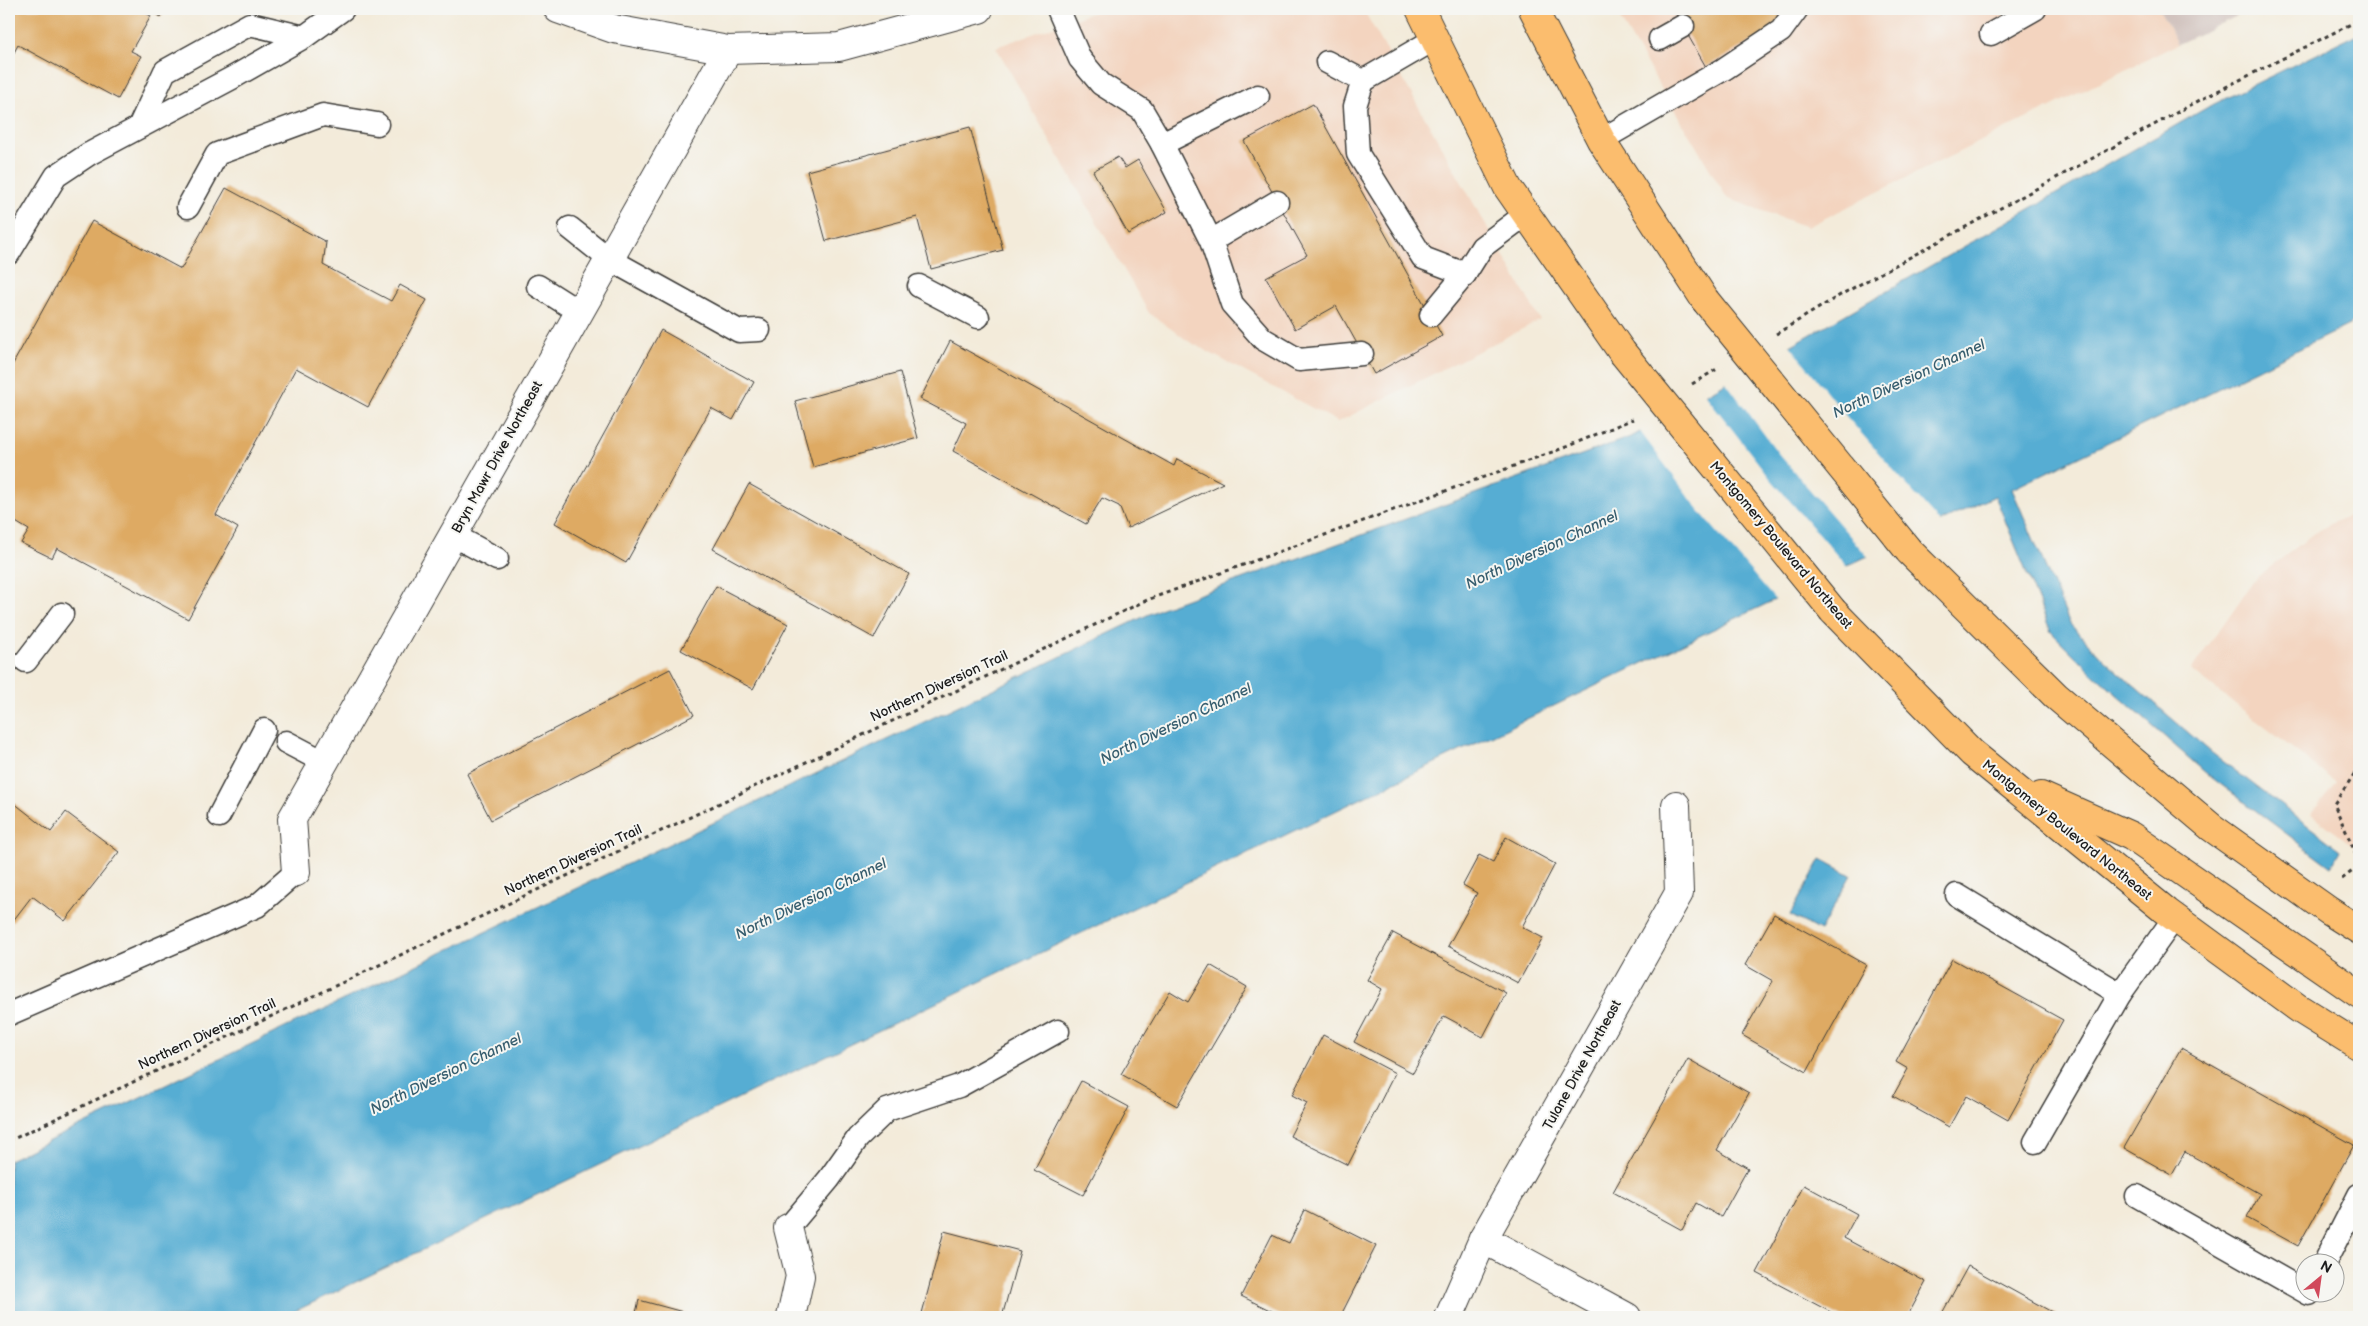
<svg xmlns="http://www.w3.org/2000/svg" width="2368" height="1326" font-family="'Balsamiq Sans',sans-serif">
	<rect width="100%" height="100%" fill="#f6f6f2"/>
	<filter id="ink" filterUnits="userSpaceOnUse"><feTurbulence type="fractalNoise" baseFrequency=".02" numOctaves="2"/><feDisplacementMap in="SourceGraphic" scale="10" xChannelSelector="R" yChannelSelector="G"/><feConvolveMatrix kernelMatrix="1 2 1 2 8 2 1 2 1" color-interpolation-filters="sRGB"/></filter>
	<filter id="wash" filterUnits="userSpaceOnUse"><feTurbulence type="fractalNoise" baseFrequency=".0096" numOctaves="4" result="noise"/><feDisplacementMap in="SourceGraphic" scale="20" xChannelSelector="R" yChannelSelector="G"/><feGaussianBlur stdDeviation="1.12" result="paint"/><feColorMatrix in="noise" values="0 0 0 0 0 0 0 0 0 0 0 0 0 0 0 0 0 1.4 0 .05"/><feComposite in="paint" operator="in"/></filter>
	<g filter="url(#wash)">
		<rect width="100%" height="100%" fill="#f3ebda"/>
		<g fill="#f3d4bf">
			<polygon points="1103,9 1363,9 1540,320 1338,422 1188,341 1149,313 996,47"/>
			<polygon points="1614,9 2159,9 2178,44 1807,227 1727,198"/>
			<polygon points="2359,510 2359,850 2311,814 2336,782 2191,670 2256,578 2319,530"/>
		</g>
		<polygon fill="#cfc0bb" points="2159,9 2252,9 2178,44"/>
		<g fill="#56add3" stroke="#396478">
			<polygon points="2359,33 2359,320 2012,489 2070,624 2105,661 2212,753 2340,850 2331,867 2207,774 2090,671 2051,632 1995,496 1745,614 283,1317 9,1317 9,1160 1162,608 1633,436 2208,107"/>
			<polygon points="1821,859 1851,875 1820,931 1790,915"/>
		</g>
		<g fill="#f3ebda">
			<polygon points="1789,344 1846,416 1941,524 1869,558 1778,453 1725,381"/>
			<polygon points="1704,393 1769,477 1848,568 1777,602 1701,513 1639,430"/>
		</g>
		<g id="blocks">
			<g fill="#deaa63">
				<polygon points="9,9 138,9 151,16 131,51 141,56 118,99 18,45 9,62"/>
				<polygon points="146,9 165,9 161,17"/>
				<polygon points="1673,9 1778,9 1785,23 1706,67"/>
				<polygon points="1313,104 1442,336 1374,374 1336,306 1295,329 1266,277 1307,255 1244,141"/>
				<polygon points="970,127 1003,250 931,269 917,217 826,241 807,171"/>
				<polygon points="1118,157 1125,168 1138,160 1167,212 1128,234 1093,171"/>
				<polygon points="226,188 326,242 323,265 391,301 400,285 427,300 368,407 296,368 216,515 238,528 188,619 57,548 52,558 21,543 29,530 9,518 9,371 92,221 181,269"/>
				<polygon points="661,330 754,382 733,420 711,408 626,563 555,523"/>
				<polygon points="950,341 1174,466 1177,459 1223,483 1128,528 1119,506 1102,498 1086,524 953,451 966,423 920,399"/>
				<polygon points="900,372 918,438 813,467 795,401"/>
				<polygon points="749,484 909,574 874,638 713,549"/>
				<polygon points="716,586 788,624 753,689 681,650"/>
				<polygon points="670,669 694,715 491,820 467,774"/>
				<polygon points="9,799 51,832 66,812 119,852 65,921 32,896 9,926"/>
				<polygon points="1506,837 1555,864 1522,927 1543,938 1518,983 1448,946 1477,893 1463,885 1479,855 1493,862"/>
				<polygon points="1774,914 1866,965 1807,1072 1742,1035 1773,981 1745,965"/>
				<polygon points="1393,933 1506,993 1483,1037 1444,1016 1413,1073 1354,1042 1382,989 1367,980"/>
				<polygon points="1952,959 2063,1020 2008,1120 1966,1096 1949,1127 1893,1096 1908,1069 1896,1062"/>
				<polygon points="1210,965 1247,987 1177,1106 1121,1074 1170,991 1188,1002"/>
				<polygon points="1323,1035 1395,1073 1348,1165 1290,1136 1307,1103 1292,1095"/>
				<polygon points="2181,1048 2354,1145 2298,1246 2247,1218 2260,1194 2185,1152 2172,1175 2124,1148"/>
				<polygon points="1688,1059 1749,1093 1717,1150 1748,1168 1721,1217 1696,1203 1682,1230 1613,1192"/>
				<polygon points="1081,1081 1129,1107 1083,1195 1034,1170"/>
				<polygon points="1804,1185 1857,1214 1844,1238 1926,1282 1907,1317 1840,1317 1757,1273"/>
				<polygon points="1305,1210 1376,1246 1340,1317 1284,1317 1241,1296 1272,1235 1289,1243"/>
				<polygon points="944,1231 1020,1251 1002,1317 921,1317"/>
				<polygon points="1968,1266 2061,1317 1940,1317"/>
				<polygon points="639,1300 694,1315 694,1317 635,1317"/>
			</g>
		</g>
	</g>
	<g filter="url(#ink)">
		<use href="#blocks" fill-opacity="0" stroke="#3c3b38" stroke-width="1"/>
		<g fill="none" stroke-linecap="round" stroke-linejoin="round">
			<g stroke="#3c3b38" stroke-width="25">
				<g id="lane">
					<polyline points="1058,9 1080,59 1101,84 1142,110 1162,144 1211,241 1232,304 1263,339 1299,360 1362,354"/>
					<polyline points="1991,34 2035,9"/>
					<polyline points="1660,39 1683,26"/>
					<polyline points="1327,62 1363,81 1435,39"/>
					<polyline points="1363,81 1355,106 1358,154 1423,258 1465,274"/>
					<polyline points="139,127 165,71 250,24 304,37"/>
					<polyline points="1601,140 1724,69 1781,31 1797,9"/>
					<polyline points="1162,144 1258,96"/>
					<polyline points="188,207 217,154 323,115 377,124"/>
					<polyline points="570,228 609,259 739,331 759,330"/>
					<polyline points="1211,241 1277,202"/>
					<polyline points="9,253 56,176 89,154 232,78 304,37 343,9"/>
					<polyline points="538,286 579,312"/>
					<polyline points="919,286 978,317"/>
					<polyline points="1431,315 1465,274 1482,247 1526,214"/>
					<polyline points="453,535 497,559"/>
					<polyline points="26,661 62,614"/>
					<polyline points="286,742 324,762"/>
					<polyline points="219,816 264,730"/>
					<polyline points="1957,895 2120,994 2175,917"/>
					<polyline points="9,1014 257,906 296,872"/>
					<polyline points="2035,1142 2120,994"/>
					<polyline points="2137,1196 2309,1294"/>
					<polyline points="788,1228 829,1179 858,1138 887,1110 959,1086 1058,1031"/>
					<polyline points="2324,1264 2359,1195"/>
				</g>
			</g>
			<g stroke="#3c3b38" stroke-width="30">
				<g id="street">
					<polyline points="558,9 614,29 728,50 839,47 979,9"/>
					<polyline points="296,872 292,819 728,50"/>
					<polyline points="788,1228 800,1276 791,1317"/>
					<polyline points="1483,1239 1627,1317"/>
					<polyline points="1449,1317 1483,1239 1679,893 1676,805"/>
				</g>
			</g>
			<g stroke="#3c3b38" stroke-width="30">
				<g id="primary">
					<polyline points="1420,9 1508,188 1622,352"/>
					<polyline points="1533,9 1601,140 1705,300"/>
					<polyline points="1909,551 2056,696 2211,827 2329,911 2359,930"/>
					<polyline points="1833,611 1972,753 2167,912 2298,1008 2359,1046"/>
					<polyline points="2041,796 2131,836 2359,994"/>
				</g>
			</g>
			<g stroke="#3c3b38" stroke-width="3" stroke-dasharray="4 4" stroke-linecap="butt">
				<polyline points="1776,334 1842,294 2200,100 2359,20"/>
				<polyline points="1692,384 1717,369"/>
				<polyline points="2359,767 2334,804 2359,861"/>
				<polyline points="2342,879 2359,866"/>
				<polyline points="9,1141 1147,600 1566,447 1633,419"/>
			</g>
			<use href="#lane" stroke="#fff" stroke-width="22"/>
			<use href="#street" stroke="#fff" stroke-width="28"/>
			<use href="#primary" stroke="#fbbd6e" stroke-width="28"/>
			<g stroke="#3c3b38" stroke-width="30" stroke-linecap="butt">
				<g id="primary-bridge">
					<polyline points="1705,300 1909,551"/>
					<polyline points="1622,352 1833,611"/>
				</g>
			</g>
			<use href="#primary-bridge" stroke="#fbbd6e" stroke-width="28"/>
		</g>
	</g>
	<g text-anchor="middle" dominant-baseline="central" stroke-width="4" stroke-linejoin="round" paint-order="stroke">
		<g font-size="14" fill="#1c1c1c" stroke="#f6f6f2">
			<text transform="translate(497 457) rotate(-61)">Bryn Mawr Drive Northeast</text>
			<text transform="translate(1781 545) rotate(50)">Montgomery Boulevard Northeast</text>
			<text transform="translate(939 686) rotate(-25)">Northern Diversion Trail</text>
			<text transform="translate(2067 830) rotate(39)">Montgomery Boulevard Northeast</text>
			<text transform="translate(573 860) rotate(-25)">Northern Diversion Trail</text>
			<text transform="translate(207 1034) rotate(-25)">Northern Diversion Trail</text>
			<text transform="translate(1582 1065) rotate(-61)">Tulane Drive Northeast</text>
		</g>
		<g font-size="15" font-style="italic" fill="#365d6e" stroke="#f6f6f2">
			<text transform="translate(1909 379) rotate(-25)">North Diversion Channel</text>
			<text transform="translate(1542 550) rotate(-25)">North Diversion Channel</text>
			<text transform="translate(1176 724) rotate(-26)">North Diversion Channel</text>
			<text transform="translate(811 899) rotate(-26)">North Diversion Channel</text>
			<text transform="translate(446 1074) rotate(-26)">North Diversion Channel</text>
		</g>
	</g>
	<rect width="2368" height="1326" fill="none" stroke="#f6f6f2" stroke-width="30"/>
	<g transform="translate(2320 1278) rotate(29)"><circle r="24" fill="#f6f6f2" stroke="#9f9f9c"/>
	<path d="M0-4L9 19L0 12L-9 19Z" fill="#d1495b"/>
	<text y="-8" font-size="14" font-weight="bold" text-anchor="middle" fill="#1c1c1c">N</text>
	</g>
</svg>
